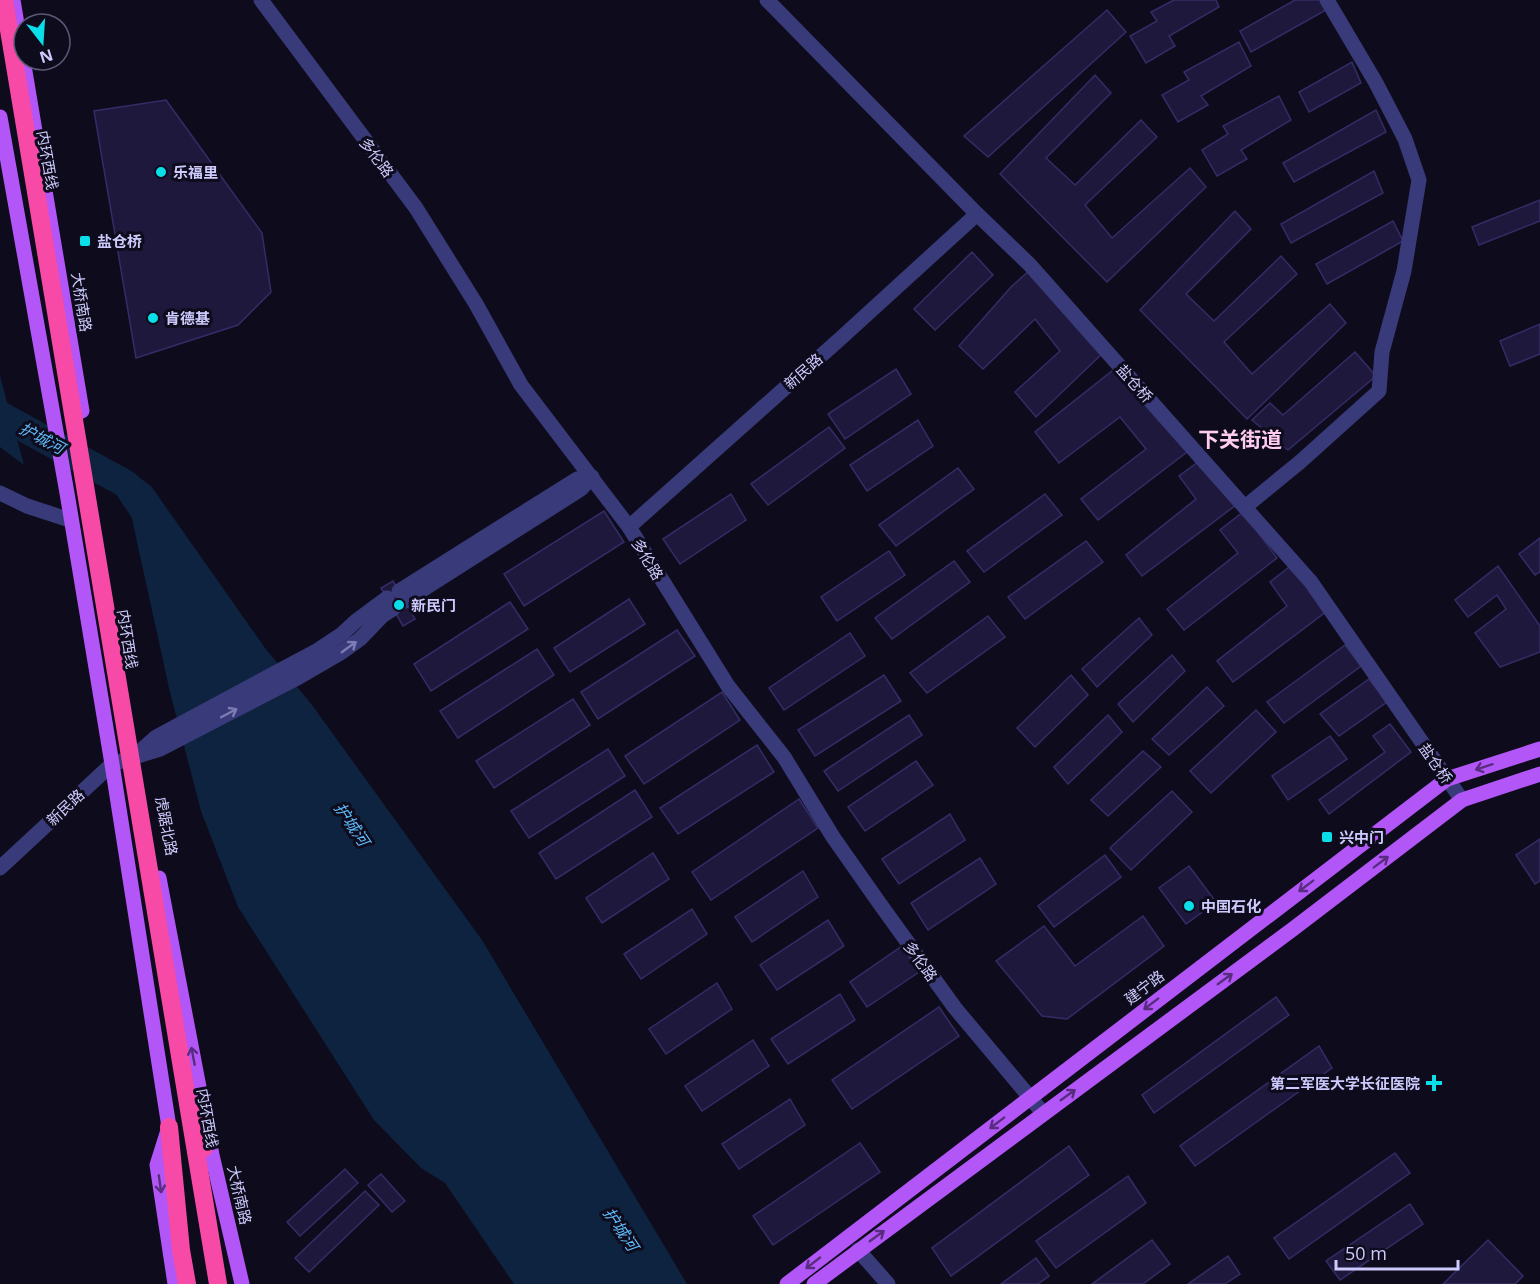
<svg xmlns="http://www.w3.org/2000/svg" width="1540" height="1284" font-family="'Open Sans','Noto Sans SC',sans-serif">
	<rect width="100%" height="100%" fill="#0e0c1c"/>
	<g fill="#0d233f">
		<polygon points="0,376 24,465 0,447"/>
		<polygon points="125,467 151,486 265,648 312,705 482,940 687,1284 514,1284 445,1183 421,1168 374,1120 238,907 201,811 169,688 122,473"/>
	</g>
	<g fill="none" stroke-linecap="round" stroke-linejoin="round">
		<polyline stroke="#0d233f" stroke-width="28" points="0,415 126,484 147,515"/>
	</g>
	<g fill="#1e193c" stroke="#342c67" stroke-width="1.5">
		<polygon points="1174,0 1216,0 1219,7 1169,36 1175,46 1146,63 1130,36 1157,21 1151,12"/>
		<polygon points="1295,0 1321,0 1326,10 1251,52 1240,31"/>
		<polygon points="1107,10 1126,32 988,157 964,136"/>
		<polygon points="1239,42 1251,66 1201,96 1208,105 1178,122 1162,95 1189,80 1184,72"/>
		<polygon points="1352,62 1361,83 1309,112 1299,92"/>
		<polygon points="1095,75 1111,93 1046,158 1075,185 1141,120 1157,137 1085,205 1112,238 1190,168 1206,187 1107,282 1000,174"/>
		<polygon points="1279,96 1291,120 1241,150 1247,159 1217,176 1202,150 1228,134 1223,126"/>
		<polygon points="166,100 262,233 271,292 238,325 136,358 94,111"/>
		<polygon points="1376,110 1386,132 1294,182 1283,163"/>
		<polygon points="1374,171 1383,193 1291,243 1281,224"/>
		<polygon points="1540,200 1540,221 1479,245 1472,227"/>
		<polygon points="1235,211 1251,229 1186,294 1214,321 1281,256 1297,274 1224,342 1252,374 1330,304 1346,323 1247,419 1140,310"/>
		<polygon points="1393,221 1403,241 1327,284 1316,264"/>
		<polygon points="972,252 993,275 935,330 914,309"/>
		<polygon points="1031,269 1105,351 1036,417 1015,392 1060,351 1035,319 983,369 959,346 1011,287"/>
		<polygon points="1540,324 1540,354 1510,366 1500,341"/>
		<polygon points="1355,352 1376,376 1288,450 1252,420 1270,403 1283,415"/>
		<polygon points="1117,367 1191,449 1098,520 1081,499 1146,449 1120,417 1059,463 1035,432"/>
		<polygon points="896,369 911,394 845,439 828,414"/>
		<polygon points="918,420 933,446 867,491 850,465"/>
		<polygon points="829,427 845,448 768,505 751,484"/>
		<polygon points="1202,459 1236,505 1142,576 1126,555 1196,499 1179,476"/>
		<polygon points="958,468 974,489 896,546 879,525"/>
		<polygon points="731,494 746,520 680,564 663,539"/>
		<polygon points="1045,494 1062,515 984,572 967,551"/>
		<polygon points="604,511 624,542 524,606 504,574"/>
		<polygon points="1243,512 1277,558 1184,630 1167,609 1238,553 1220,530"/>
		<polygon points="1540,538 1540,572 1535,575 1519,554"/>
		<polygon points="1086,541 1103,562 1025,619 1008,597"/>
		<polygon points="889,551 905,575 837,621 821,597"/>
		<polygon points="954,561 970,582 892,639 875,618"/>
		<polygon points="1293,564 1327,611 1233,682 1217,661 1287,606 1270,582"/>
		<polygon points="1498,566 1540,626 1540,652 1500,667 1475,633 1506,609 1497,595 1468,617 1455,600"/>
		<polygon points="393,581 415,619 403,626 381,588"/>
		<polygon points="629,599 645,624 570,672 554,648"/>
		<polygon points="510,602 528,629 431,691 414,664"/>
		<polygon points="988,616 1005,637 927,693 910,673"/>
		<polygon points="1139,618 1152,635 1097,687 1082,669"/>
		<polygon points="677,630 695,656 598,719 581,692"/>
		<polygon points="850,633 865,656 784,710 769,688"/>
		<polygon points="1345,645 1361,666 1284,723 1267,702"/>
		<polygon points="537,649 554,675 458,738 440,711"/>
		<polygon points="1172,655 1185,671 1133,722 1118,704"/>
		<polygon points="884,675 901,701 815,756 798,730"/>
		<polygon points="1071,675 1088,695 1035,747 1017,728"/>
		<polygon points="1369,679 1387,702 1339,736 1320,714"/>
		<polygon points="1207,687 1224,706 1169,755 1152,739"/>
		<polygon points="722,692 740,720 644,784 625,756"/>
		<polygon points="573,699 590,725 494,788 476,761"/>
		<polygon points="1256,710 1276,732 1211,793 1190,771"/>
		<polygon points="909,715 922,735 838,791 824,771"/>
		<polygon points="1108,715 1122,732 1068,784 1054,767"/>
		<polygon points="1390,724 1411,752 1329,814 1319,800 1385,752 1373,736"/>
		<polygon points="1330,736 1347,759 1288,800 1272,776"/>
		<polygon points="757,745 774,772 678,834 660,808"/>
		<polygon points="608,749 625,776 529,838 511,811"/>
		<polygon points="1143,751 1161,767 1108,816 1091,800"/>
		<polygon points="916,761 933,785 865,831 848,807"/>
		<polygon points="635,790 652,817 556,879 539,853"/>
		<polygon points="1172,791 1192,812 1131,870 1110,848"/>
		<polygon points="799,799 818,828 711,900 692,872"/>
		<polygon points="950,814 965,840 899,884 882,859"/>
		<polygon points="1540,839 1540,881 1535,884 1516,855"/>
		<polygon points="653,853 669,879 602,923 586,898"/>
		<polygon points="1105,855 1121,877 1054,927 1038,906"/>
		<polygon points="980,858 996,884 928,930 911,903"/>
		<polygon points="1189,866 1216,902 1186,924 1159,888"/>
		<polygon points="803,871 818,897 752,942 735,917"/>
		<polygon points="692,909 707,934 641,979 624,954"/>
		<polygon points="1143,916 1164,946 1067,1019 1042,1016 996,961 1044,926 1075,966"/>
		<polygon points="828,920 844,946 777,990 760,965"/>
		<polygon points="902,946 919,972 867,1007 850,982"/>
		<polygon points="717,983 732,1009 666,1054 649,1029"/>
		<polygon points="840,994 855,1020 788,1064 771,1039"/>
		<polygon points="1276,997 1289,1015 1154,1113 1142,1095"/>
		<polygon points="939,1007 959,1036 852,1109 832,1080"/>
		<polygon points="753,1040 769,1066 702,1111 685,1086"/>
		<polygon points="1319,1046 1332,1068 1195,1166 1180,1146"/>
		<polygon points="790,1099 805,1125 739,1169 722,1144"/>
		<polygon points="860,1143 880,1172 773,1245 753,1216"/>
		<polygon points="1069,1146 1089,1175 951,1276 932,1248"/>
		<polygon points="1395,1153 1410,1173 1289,1259 1274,1238"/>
		<polygon points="345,1169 358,1183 300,1236 287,1222"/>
		<polygon points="381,1174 405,1201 392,1212 368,1185"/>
		<polygon points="1128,1176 1146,1203 1056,1268 1036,1241"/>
		<polygon points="365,1191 379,1205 309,1272 295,1258"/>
		<polygon points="1410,1204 1423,1224 1340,1280 1326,1261"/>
		<polygon points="1152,1240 1170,1264 1143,1284 1092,1284"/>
		<polygon points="1488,1240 1523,1276 1515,1284 1443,1284"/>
		<polygon points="1228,1256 1240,1274 1225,1284 1188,1284"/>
		<polygon points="1036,1258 1049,1276 1038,1284 1001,1284"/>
	</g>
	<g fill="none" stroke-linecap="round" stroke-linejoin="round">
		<g stroke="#393a79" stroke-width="15">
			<polyline points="261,0 416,208 476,304 521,385 629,527 728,686 784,757 833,837 880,904 955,1008 1043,1113"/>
			<polyline points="767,0 977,214 1030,265 1311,582 1462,800"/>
			<polyline points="0,493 27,506 70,520"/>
			<polyline points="1245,507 1300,462 1379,391 1382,352 1404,271 1419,180 1405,139 1376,83 1327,0"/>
			<polyline points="629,527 841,338 977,214"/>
			<polyline points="399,591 577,479 592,477"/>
			<polyline points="405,601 581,489 592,477"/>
			<polyline points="138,753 156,737 318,650 342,634 356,621 387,598"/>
			<polyline points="0,868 112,764 160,749 299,677 342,652 360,639 382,616 393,609"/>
			<polyline points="858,1250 888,1284"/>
		</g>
		<g stroke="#b256f8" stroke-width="15">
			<polyline points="13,0 82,411"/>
			<polyline points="0,117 67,493 112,764 169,1127 157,1165 175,1284"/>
			<polyline points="159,878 212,1155 242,1284"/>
			<polyline points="787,1284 1447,779 1540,749"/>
			<polyline points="814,1284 1293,929 1462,800 1540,774"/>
		</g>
		<g stroke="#f74aa7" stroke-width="18">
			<polyline points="4,0 218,1284"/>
			<polyline points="203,1114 204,1148"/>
			<polyline points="169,1127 181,1250 187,1284"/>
		</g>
	</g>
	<defs><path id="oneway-shaft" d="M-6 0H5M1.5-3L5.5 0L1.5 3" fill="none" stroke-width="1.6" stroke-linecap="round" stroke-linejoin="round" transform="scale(1.5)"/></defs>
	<g stroke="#7c7bb4">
		<use href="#oneway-shaft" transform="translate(349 647) rotate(-36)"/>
		<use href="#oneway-shaft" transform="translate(229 713) rotate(-28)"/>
	</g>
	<g stroke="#582d7f">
		<use href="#oneway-shaft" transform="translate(1484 767) rotate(162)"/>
		<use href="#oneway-shaft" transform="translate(1381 862) rotate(-37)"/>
		<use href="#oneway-shaft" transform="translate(1306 886) rotate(143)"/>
		<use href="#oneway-shaft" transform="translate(1225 979) rotate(-36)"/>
		<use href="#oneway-shaft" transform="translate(1151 1004) rotate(143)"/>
		<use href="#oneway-shaft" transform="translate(193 1056) rotate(-101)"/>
		<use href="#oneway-shaft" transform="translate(1068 1095) rotate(-36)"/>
		<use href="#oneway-shaft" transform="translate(997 1123) rotate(143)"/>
		<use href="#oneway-shaft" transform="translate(160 1184) rotate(82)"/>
		<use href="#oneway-shaft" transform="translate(877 1236) rotate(-36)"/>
		<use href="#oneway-shaft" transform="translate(813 1263) rotate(142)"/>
	</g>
	<g fill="#0adfe9" stroke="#0e0c1c" stroke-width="2">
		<circle cx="161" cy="172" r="6"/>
		<rect x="79" y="235" width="12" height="12" rx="3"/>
		<circle cx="153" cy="318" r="6"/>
		<circle cx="399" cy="605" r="6"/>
		<rect x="1321" y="831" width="12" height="12" rx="3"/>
		<circle cx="1189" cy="906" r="6"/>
		<path d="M1431 1074h6v6h6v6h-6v6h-6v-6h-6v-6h6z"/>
	</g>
	<g text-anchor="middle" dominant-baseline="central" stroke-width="6" stroke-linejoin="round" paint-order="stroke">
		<g font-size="15" fill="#cdcafd" stroke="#0e0c1c">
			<text transform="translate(377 157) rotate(53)">多伦路</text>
			<text transform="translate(48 160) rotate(80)">内环西线</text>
			<text transform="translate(82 302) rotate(81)">大桥南路</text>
			<text transform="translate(803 371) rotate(-41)">新民路</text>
			<text transform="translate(1135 383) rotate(48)">盐仓桥</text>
			<text transform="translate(648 559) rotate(59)">多伦路</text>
			<text transform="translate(128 639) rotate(81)">内环西线</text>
			<text transform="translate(1436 763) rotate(55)">盐仓桥</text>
			<text transform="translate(65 807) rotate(-43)">新民路</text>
			<text transform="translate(167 826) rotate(79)">虎踞北路</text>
			<text transform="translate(921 961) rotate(54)">多伦路</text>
			<text transform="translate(1144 987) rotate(-37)">建宁路</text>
			<text transform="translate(208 1118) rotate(80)">内环西线</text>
			<text transform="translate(240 1195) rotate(77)">大桥南路</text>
		</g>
		<g font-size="15" font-weight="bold" fill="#cdcafd" stroke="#0e0c1c" text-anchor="start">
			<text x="173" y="172">乐福里</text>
			<text x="97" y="241">盐仓桥</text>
			<text x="165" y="318">肯德基</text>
			<text x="411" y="605">新民门</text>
			<text x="1339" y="837">兴中门</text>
			<text x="1201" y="906">中国石化</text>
			<text x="1420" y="1083" text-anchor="end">第二军医大学长征医院</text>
		</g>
		<g font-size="16" font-style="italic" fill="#5db9f8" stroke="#0e0c1c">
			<text transform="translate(42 438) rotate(28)">护城河</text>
			<text transform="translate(352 824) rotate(56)">护城河</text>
			<text transform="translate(621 1229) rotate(56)">护城河</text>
		</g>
		<g font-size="21" font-weight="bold" fill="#fdccee" stroke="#0e0c1c">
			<text x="1240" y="439">下关街道</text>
		</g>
	</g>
	<g transform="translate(42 42) rotate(163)"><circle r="28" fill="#0e0c1c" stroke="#5a5876" stroke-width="1.5"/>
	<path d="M0-4.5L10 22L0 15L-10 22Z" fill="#0adfe9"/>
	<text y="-9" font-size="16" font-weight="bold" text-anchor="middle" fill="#cdcafd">N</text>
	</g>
	<path d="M1336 1260v9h122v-9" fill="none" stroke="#cdcafd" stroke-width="3"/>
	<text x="1345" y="1260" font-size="18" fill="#cdcafd" stroke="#0e0c1c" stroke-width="4.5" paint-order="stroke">50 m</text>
</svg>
